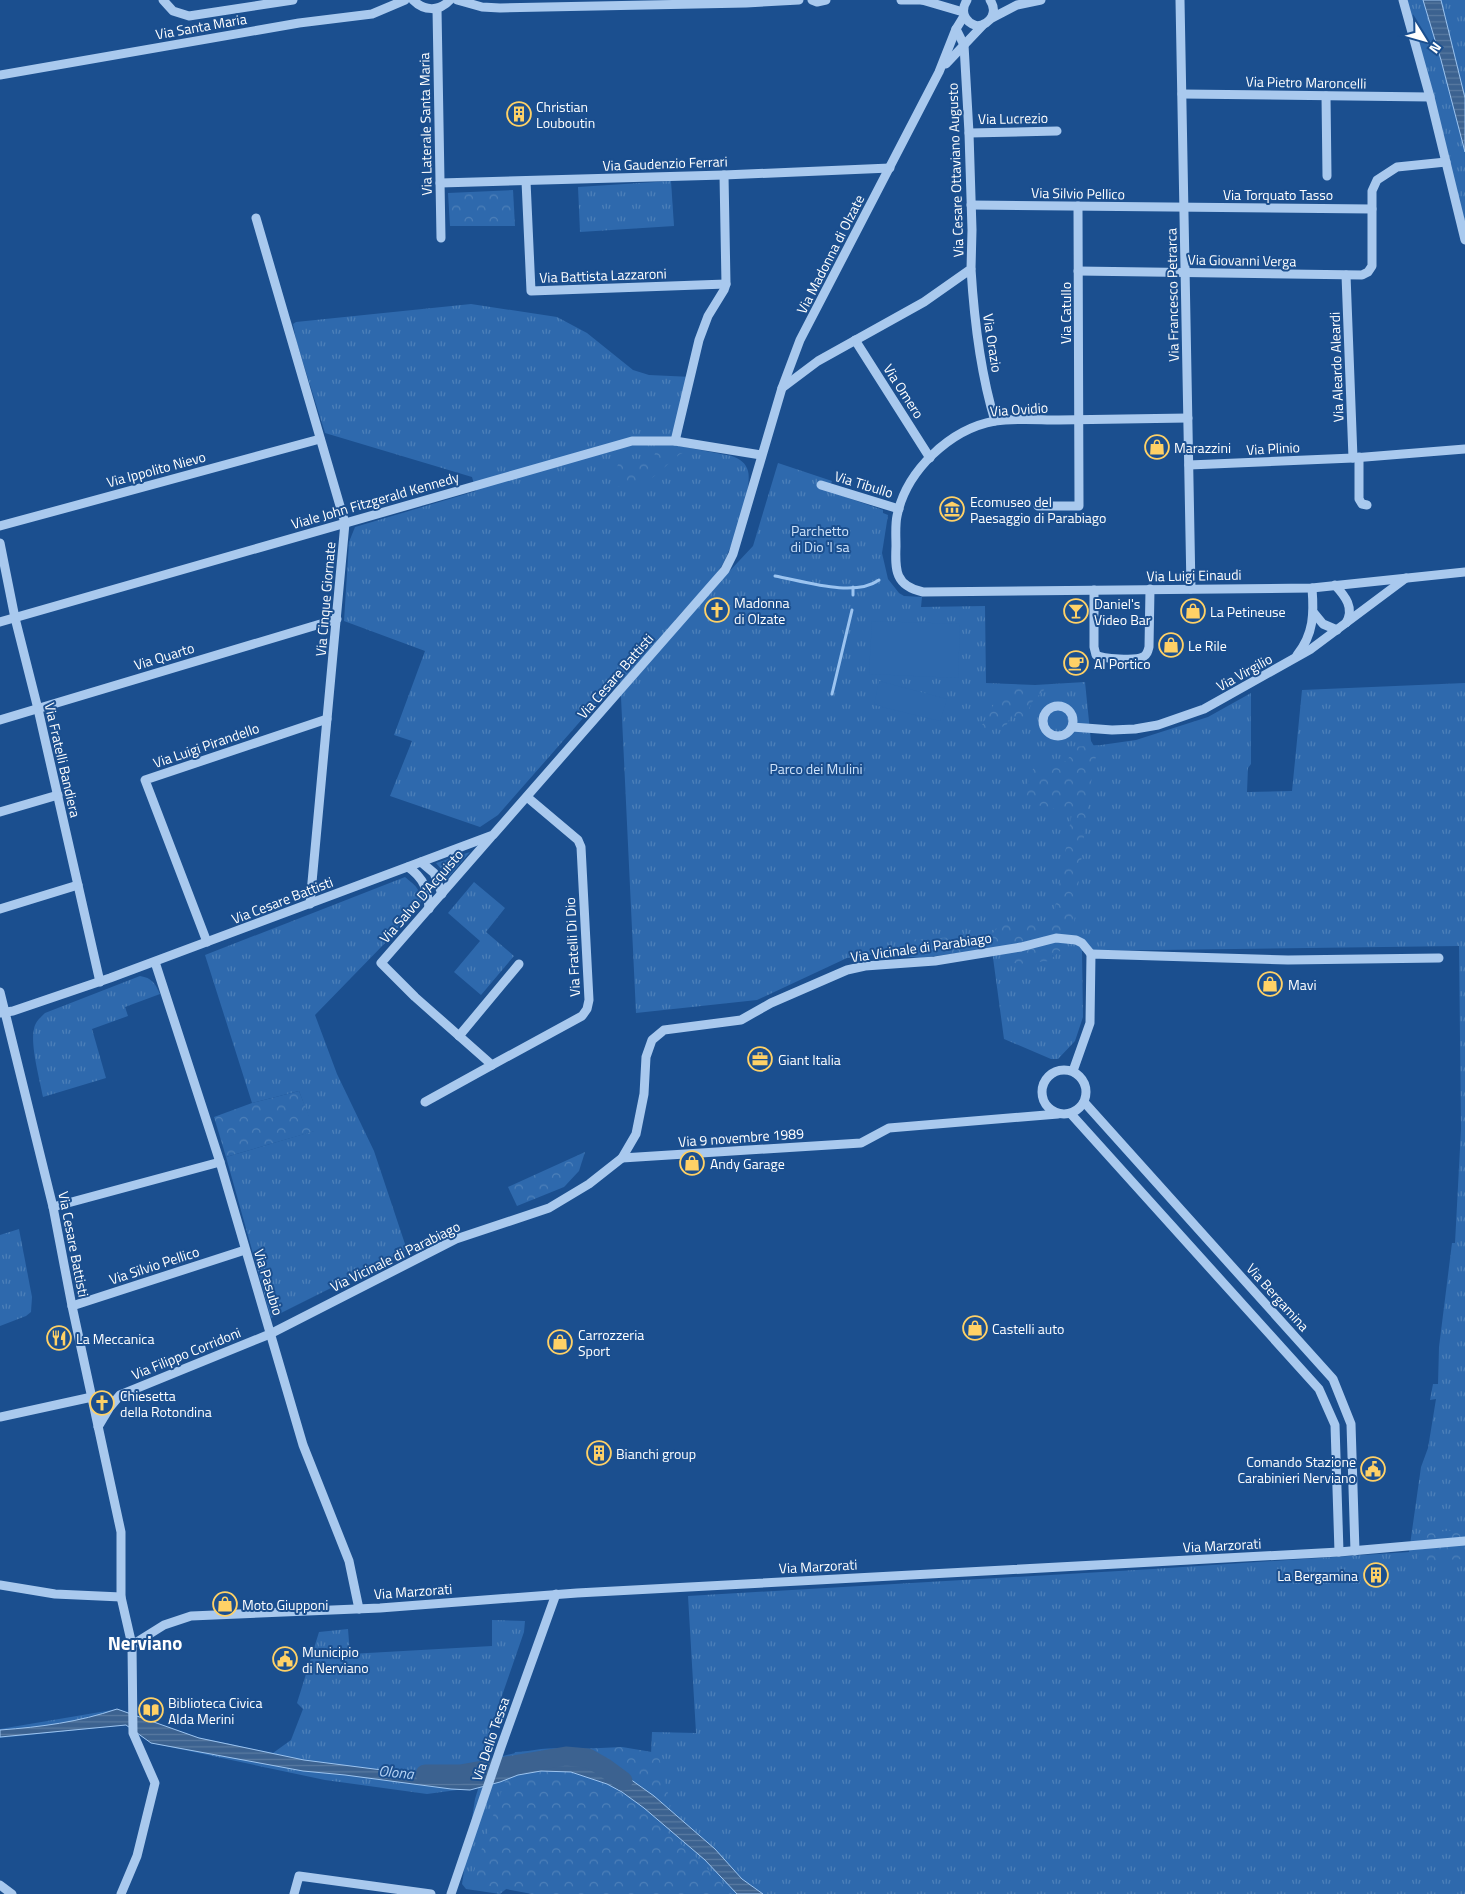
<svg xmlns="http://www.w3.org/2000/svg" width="1465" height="1894" font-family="'Titillium Web',sans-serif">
	<defs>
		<pattern id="grass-tufts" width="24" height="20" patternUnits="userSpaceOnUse" patternTransform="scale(1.25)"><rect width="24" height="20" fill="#2e69ad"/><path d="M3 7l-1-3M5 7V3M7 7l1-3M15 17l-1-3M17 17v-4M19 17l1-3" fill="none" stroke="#4d80b9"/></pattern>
		<pattern id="forest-crowns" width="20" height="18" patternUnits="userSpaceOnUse" patternTransform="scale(1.25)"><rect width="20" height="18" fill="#2e69ad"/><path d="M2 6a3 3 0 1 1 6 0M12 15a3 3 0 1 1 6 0" fill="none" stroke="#4d80b9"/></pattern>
		<pattern id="water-rules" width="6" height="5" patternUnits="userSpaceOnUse" patternTransform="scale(1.25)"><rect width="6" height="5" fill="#3c6290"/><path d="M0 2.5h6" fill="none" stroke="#597aa1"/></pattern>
	</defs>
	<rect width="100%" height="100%" fill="#1b4f8f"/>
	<g fill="url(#grass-tufts)">
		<polygon points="1407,0 1465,0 1465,225"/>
		<polygon points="671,181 674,226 580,232 578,187"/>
		<path d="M 471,304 L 557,317 L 587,333 L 633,370 L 649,375 L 692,377 L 679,446 L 732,456 C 740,459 746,463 748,471 C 753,489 731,551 721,567 C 708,586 691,602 675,620 L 680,624 L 753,546 L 778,463 L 832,481 L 828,491 L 883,510 L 883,513 L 888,515 L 882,553 L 888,579 L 899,593 L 904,596 L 922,597 L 921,607 L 985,606 L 986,683 L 1035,685 L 1085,682 L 1091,741 L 1094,746 L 1136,740 L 1208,717 L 1251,693 L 1251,764 L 1248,768 L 1247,792 L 1292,791 L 1302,690 L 1465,683 L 1465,1894 L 566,1894 L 510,1886 L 500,1894 L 466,1889 L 462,1884 L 475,1799 L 479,1786 L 472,1788 L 427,1794 L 325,1780 L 151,1743 L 126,1725 L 0,1738 L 0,1729 L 118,1709 L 146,1721 L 197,1737 L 273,1753 L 291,1740 L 303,1709 L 297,1703 L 319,1632 L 348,1629 L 350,1654 L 492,1646 L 492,1620 L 525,1621 L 524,1632 L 479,1762 C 513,1753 550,1744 585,1750 C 603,1753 632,1769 650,1776 L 652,1732 L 696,1733 L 688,1596 L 1153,1569 L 1409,1552 L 1421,1467 L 1428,1448 L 1436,1399 L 1430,1400 L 1433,1384 L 1438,1384 L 1439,1347 L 1452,1243 L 1455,1243 L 1461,1129 L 1459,946 L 1082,951 L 1083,1017 L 1075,1041 L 1058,1059 L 1051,1059 L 1004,1039 L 991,943 L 891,952 L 847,958 L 757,1000 L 636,1013 L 620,676 L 498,815 L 480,827 L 390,796 L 412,741 L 394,735 L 425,651 L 344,621 L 349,542 L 355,527 L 476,491 L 472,477 L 325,433 L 296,340 L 293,324 L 296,322 Z"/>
		<polygon points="470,852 446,880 442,870 436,863"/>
		<path d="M 405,877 C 417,887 421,889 421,906 L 315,1015 L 337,1074 L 374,1151 L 407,1250 L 271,1318 L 226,1157 L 314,1131 L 299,1091 L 252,1103 L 205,955 Z"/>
		<polygon points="474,882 505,908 486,932 514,956 481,995 454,972 480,941 448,913"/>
		<path d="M 140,976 C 152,978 155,983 160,994 L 125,1007 L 128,1016 L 92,1029 L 106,1078 L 43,1097 C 40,1080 30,1045 34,1029 C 35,1022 40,1018 45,1013 Z"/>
		<polygon points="19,1229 32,1297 31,1312 26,1316 0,1326 0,1235"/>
	</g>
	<g fill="url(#forest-crowns)">
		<polygon points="513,190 515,226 450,226 448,193"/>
		<polygon points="656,447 672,447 691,450 680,454 645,484 612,487 618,464 643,459 653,464"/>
		<polygon points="1003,688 1043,688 1044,690 1032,702 1023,722 1011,716 1006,726 988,729 981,727"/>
		<polygon points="1098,745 1089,794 1074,923 1071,936 1064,947 1049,961 1019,964 1005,961 996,948 920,958 903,956 902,944 905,940 991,935 1002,923 1053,921 1072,813 1028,803 1024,800 1023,796 1033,769 1037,764 1066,761 1071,755 1072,747"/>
		<polygon points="299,1091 315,1131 226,1157 214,1117 252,1103"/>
		<polygon points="585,1152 579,1171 564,1187 517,1206 508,1187"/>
		<polygon points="1465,1529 1465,1559 1418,1561 1417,1534"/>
		<polygon points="622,1747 658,1753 670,1802 667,1832 697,1858 732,1894 532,1894 479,1884 471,1880 515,1752"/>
	</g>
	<g fill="#2e69ad">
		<polygon points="872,621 960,624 958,678 869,674"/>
		<polygon points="879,681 947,699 940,721 874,705"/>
	</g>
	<g fill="url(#water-rules)" stroke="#9cc4f0">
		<polygon points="1423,0 1441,0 1465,98 1465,152 1441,60"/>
		<path d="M 117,1709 L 199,1738 L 304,1760 L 382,1770 L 470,1775 L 486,1774 L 506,1765 L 538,1759 L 579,1758 L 597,1764 L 630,1779 L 654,1796 L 715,1849 L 742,1879 L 763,1894 L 737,1894 L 705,1860 L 644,1808 L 622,1792 L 607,1784 L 571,1772 L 541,1771 L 518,1775 L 500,1782 L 470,1790 L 451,1789 L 345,1775 L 303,1771 L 151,1743 L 126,1725 L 0,1737 L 0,1730 C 41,1727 79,1722 117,1709 Z"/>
	</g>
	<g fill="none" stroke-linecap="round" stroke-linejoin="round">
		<g stroke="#9cc4f0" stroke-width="3">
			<path d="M 775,576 C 803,581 854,598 879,580"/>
			<polyline points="853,587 853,595"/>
			<polyline points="832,694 852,610"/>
		</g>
		<polyline stroke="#3c6290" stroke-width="19" points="425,1774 460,1774 566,1756 588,1758 604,1767 623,1781"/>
		<g stroke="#a9c9ee" stroke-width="9">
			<polyline points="163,0 173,11 189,16 293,0"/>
			<path d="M 413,0 C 424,11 439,12 450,0"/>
			<polyline points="457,0 482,7 500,8 746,3 799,0"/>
			<polyline points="812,0 817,2 826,0"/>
			<polyline points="901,0 924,0"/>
			<polyline points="922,0 963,12"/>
			<path d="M 967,0 C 960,11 964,22 977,26 C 991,24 998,12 990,0"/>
			<polyline points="1180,0 1191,589"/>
			<polyline points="1403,0 1430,97 1465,240"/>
			<polyline points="437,9 441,238"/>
			<polyline points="992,18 1017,5 1041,0"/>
			<polyline points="946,64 983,25"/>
			<polyline points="0,75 299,23 372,14 405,0"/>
			<polyline points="1182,94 1430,97"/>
			<polyline points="1326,96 1327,176"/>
			<polyline points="969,133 1057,131"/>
			<polyline points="526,181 531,291 726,284"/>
			<polyline points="440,183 724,175 890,168"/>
			<polyline points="971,205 1372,209"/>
			<polyline points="256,218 345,523 310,904"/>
			<path d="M 971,269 C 974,318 981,375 995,421"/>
			<polyline points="1078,271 1362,275 1368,272 1372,266 1372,191 1377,180 1397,167 1446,162"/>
			<polyline points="1346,275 1353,458"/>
			<polyline points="855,340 930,458"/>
			<polyline points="782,388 818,361 924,302 971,269 972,230 969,133 964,45 956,29"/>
			<path d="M 1188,418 C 1145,419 1102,419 1059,420 C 1039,420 1016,418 995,421 C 950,429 906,471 897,516 C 895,525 896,537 896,546 C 895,570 895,586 923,592 L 1312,588 L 1465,572"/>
			<polyline points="675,441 699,340 708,316 724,290 726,284 724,175"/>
			<polyline points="1359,457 1359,499 1362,504 1367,505"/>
			<polyline points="1189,465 1353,458 1465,449"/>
			<polyline points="821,485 899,509"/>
			<polyline points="1038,506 1079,506 1078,206"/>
			<polyline points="0,526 320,439"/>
			<polyline points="0,543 15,618 38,709 100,982"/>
			<path d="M 1335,585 C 1345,596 1355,608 1346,623"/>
			<path d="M 1094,590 L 1094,647 L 1096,655 C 1102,659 1136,661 1143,657 C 1147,655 1148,651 1149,647 L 1150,589"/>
			<polyline points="1314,613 1323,624 1337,630"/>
			<polyline points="0,622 632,441 675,441 761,455"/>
			<path d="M 1297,655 C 1314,634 1314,613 1312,588"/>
			<circle cx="1058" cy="721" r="15"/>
			<polyline points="0,720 337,619"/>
			<polyline points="1072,727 1112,730 1135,729 1158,725 1204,709 1311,649 1406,578"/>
			<polyline points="0,812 58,795"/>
			<polyline points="421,862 434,873 442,894"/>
			<path d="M 408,867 C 424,878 428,890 429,909"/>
			<polyline points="0,909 78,885"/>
			<polyline points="207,942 145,780 327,719"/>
			<polyline points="155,962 220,1162 303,1445 349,1561 359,1609"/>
			<polyline points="0,992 53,1207 72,1306 121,1532 121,1597 132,1645"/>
			<polyline points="0,1013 13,1011 110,978 493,835 725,570 733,554 782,388 800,340 939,72 956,29 964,16"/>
			<polyline points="459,1036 519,964"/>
			<polyline points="492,1065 582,1016 587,1009 589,1000 581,847 578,840 527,797"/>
			<circle cx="1064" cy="1092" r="22"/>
			<polyline points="1073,1071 1090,1023 1091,954 1288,960 1439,958"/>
			<polyline points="425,1102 492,1065 415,997 381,963 491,837"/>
			<polyline points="1084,1102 1333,1379 1351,1424 1355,1551"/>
			<polyline points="1071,1114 1319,1389 1335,1425 1339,1552"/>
			<polyline points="622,1158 861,1143 889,1128 1058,1114"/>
			<polyline points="53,1207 220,1162"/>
			<polyline points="72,1306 245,1250"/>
			<polyline points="0,1417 92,1397"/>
			<polyline points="98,1427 110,1407 120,1395 270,1334 456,1239 549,1208 589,1184 622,1158 636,1134 644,1094 646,1057 652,1040 664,1030 741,1020 771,1003 847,970 865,966 935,961 1021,947 1056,938 1076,940 1082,943 1091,954"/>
			<polyline points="0,1585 55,1594 121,1597"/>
			<polyline points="0,1885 12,1894"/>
			<polyline points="121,1894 137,1856 155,1783 133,1733 132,1645 164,1625 191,1616 380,1608 577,1593 1339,1552 1465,1541"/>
			<polyline points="294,1894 299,1876 431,1894"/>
			<polyline points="451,1894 501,1747 556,1594"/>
		</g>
	</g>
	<defs>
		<g id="building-ring" transform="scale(1.25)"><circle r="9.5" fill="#1b4f8f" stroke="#ffd166" stroke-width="1.5"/><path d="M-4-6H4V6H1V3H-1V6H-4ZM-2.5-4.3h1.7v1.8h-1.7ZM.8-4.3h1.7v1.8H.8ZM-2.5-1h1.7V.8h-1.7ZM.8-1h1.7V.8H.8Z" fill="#ffd166"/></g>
		<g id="shop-ring" transform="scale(1.25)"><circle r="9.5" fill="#1b4f8f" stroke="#ffd166" stroke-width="1.5"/><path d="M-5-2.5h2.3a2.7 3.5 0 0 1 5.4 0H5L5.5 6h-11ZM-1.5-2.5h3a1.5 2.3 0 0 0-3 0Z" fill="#ffd166"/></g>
		<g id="museum-ring" transform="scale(1.25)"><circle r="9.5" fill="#1b4f8f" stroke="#ffd166" stroke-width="1.5"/><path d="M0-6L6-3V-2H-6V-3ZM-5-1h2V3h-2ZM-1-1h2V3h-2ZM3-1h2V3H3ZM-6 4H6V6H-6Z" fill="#ffd166"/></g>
		<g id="church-ring" transform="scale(1.25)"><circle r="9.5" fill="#1b4f8f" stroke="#ffd166" stroke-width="1.5"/><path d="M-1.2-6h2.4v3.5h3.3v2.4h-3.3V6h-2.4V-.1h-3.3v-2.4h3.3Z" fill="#ffd166"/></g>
		<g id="bar-ring" transform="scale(1.25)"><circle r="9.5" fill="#1b4f8f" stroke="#ffd166" stroke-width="1.5"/><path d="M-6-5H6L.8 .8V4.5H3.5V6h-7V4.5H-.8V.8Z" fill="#ffd166"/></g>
		<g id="cafe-ring" transform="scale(1.25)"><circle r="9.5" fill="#1b4f8f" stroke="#ffd166" stroke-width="1.5"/><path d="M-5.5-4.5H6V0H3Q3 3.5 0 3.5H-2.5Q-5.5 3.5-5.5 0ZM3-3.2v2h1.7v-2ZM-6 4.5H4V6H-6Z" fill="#ffd166"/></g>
		<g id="office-ring" transform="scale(1.25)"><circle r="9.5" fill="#1b4f8f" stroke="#ffd166" stroke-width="1.5"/><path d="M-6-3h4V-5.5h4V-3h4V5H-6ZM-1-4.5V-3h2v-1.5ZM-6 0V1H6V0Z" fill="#ffd166"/></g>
		<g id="restaurant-ring" transform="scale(1.25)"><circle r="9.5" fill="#1b4f8f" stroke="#ffd166" stroke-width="1.5"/><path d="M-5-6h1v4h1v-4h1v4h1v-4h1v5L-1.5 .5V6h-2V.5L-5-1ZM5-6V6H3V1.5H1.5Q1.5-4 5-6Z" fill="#ffd166"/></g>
		<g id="civic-ring" transform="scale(1.25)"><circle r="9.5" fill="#1b4f8f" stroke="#ffd166" stroke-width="1.5"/><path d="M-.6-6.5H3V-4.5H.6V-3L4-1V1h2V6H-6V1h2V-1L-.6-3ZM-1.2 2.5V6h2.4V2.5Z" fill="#ffd166"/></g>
		<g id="library-ring" transform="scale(1.25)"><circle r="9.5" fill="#1b4f8f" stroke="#ffd166" stroke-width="1.5"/><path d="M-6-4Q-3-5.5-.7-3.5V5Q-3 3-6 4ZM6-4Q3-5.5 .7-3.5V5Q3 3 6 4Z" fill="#ffd166"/></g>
	</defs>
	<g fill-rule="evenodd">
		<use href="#building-ring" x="519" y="114"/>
		<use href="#shop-ring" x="1157" y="447"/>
		<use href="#museum-ring" x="952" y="509"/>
		<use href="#church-ring" x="717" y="610"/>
		<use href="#bar-ring" x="1076" y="611"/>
		<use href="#shop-ring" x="1193" y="611"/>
		<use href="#shop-ring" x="1171" y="645"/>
		<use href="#cafe-ring" x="1076" y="663"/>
		<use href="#shop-ring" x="1270" y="984"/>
		<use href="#office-ring" x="760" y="1059"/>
		<use href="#shop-ring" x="692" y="1163"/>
		<use href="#shop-ring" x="975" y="1328"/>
		<use href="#restaurant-ring" x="59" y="1338"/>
		<use href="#shop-ring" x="560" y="1342"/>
		<use href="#church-ring" x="102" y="1403"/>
		<use href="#building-ring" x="599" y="1453"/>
		<use href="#civic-ring" x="1373" y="1469"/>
		<use href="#building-ring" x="1376" y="1575"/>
		<use href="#shop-ring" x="225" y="1604"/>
		<use href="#civic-ring" x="285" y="1659"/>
		<use href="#library-ring" x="151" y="1710"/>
	</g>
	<g text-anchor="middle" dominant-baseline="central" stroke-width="4" stroke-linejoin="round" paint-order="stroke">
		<g font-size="14" fill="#fff" stroke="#1b4f8f">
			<text transform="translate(201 26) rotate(-10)">Via Santa Maria</text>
			<text transform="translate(1306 82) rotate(1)">Via Pietro Maroncelli</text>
			<text transform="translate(1013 118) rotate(-1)">Via Lucrezio</text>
			<text transform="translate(425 124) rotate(-91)">Via Laterale Santa Maria</text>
			<text transform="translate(665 163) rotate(-2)">Via Gaudenzio Ferrari</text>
			<text transform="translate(955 170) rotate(-92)">Via Cesare Ottaviano Augusto</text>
			<text transform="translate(1078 193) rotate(1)">Via Silvio Pellico</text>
			<text x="1278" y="194">Via Torquato Tasso</text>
			<text transform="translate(830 254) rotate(-63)">Via Madonna di Olzate</text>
			<text transform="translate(1242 260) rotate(1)">Via Giovanni Verga</text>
			<text transform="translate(603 275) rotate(-2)">Via Battista Lazzaroni</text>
			<text transform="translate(1172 295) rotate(-91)">Via Francesco Petrarca</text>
			<text transform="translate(1065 313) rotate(-90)">Via Catullo</text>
			<text transform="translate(993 343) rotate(81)">Via Orazio</text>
			<text transform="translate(1336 367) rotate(-92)">Via Aleardo Aleardi</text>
			<text transform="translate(904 391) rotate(57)">Via Omero</text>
			<text transform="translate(1019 409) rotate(-4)">Via Ovidio</text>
			<text transform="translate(1273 448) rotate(-3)">Via Plinio</text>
			<text transform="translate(156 469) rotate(-15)">Via Ippolito Nievo</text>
			<text transform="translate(864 484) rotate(17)">Via Tibullo</text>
			<text transform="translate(375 500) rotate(-16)">Viale John Fitzgerald Kennedy</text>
			<text transform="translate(1194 575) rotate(-1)">Via Luigi Einaudi</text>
			<text transform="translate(325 599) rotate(-85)">Via Cinque Giornate</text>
			<text transform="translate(164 656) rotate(-17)">Via Quarto</text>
			<text transform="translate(1244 672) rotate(-29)">Via Virgilio</text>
			<text transform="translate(615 676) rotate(-49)">Via Cesare Battisti</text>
			<text transform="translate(206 745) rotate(-19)">Via Luigi Pirandello</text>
			<text transform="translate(63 760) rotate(77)">Via Fratelli Bandiera</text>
			<text transform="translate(421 896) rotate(-49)">Via Salvo D'Acquisto</text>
			<text transform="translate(282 900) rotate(-21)">Via Cesare Battisti</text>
			<text transform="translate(572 947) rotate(-93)">Via Fratelli Di Dio</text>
			<text transform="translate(921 947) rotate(-8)">Via Vicinale di Parabiago</text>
			<text transform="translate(741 1137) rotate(-4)">Via 9 novembre 1989</text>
			<text transform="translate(74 1244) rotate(79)">Via Cesare Battisti</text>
			<text transform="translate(395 1256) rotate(-26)">Via Vicinale di Parabiago</text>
			<text transform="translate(154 1265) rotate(-18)">Via Silvio Pellico</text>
			<text transform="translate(269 1282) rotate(73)">Via Pasubio</text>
			<text transform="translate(1278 1297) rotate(48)">Via Bergamina</text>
			<text transform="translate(186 1353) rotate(-22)">Via Filippo Corridoni</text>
			<text transform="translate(1222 1545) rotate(-3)">Via Marzorati</text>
			<text transform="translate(818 1566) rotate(-3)">Via Marzorati</text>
			<text transform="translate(413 1591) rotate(-4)">Via Marzorati</text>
			<text transform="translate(490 1739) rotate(-71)">Via Delio Tessa</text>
		</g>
		<g font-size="14" fill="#fff" stroke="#1b4f8f" text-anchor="start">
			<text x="536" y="106">Christian<tspan x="536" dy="16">Louboutin</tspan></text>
			<text x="1174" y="447">Marazzini</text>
			<text x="970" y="501">Ecomuseo del<tspan x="970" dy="16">Paesaggio di Parabiago</tspan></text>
			<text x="734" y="602">Madonna<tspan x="734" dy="16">di Olzate</tspan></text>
			<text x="1094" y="603">Daniel's<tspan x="1094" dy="16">Video Bar</tspan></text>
			<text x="1210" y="611">La Petineuse</text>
			<text x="1188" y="645">Le Rile</text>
			<text x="1094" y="663">Al Portico</text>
			<text x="1288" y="984">Mavi</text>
			<text x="778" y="1059">Giant Italia</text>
			<text x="710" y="1163">Andy Garage</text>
			<text x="992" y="1328">Castelli auto</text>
			<text x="578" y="1334">Carrozzeria<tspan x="578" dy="16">Sport</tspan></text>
			<text x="76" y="1338">La Meccanica</text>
			<text x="120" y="1395">Chiesetta<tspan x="120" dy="16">della Rotondina</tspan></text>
			<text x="616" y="1453">Bianchi group</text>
			<text x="1356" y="1461" text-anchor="end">Comando Stazione<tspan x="1356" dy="16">Carabinieri Nerviano</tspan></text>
			<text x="1358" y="1575" text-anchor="end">La Bergamina</text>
			<text x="242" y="1604">Moto Giupponi</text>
			<text x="302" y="1651">Municipio<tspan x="302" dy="16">di Nerviano</tspan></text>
			<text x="168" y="1702">Biblioteca Civica<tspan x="168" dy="16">Alda Merini</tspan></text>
		</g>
		<g font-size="14" fill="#cfe3fa" stroke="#1b4f8f">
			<text x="820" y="530">Parchetto<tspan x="820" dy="16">di Dio 'l sa</tspan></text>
			<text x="816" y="768">Parco dei Mulini</text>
		</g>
		<g font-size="15" font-style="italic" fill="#b5d3f5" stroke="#1b4f8f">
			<text transform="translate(396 1772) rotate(6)">Olona</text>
		</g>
		<g font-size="19" font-weight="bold" fill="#fff" stroke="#1b4f8f">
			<text x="145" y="1642">Nerviano</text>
		</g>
	</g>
	<g transform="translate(1425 40) rotate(127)" stroke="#1b4f8f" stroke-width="4" paint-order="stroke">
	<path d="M0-4L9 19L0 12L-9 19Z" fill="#ffffff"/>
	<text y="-8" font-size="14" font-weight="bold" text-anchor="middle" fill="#ffffff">N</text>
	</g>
</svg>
